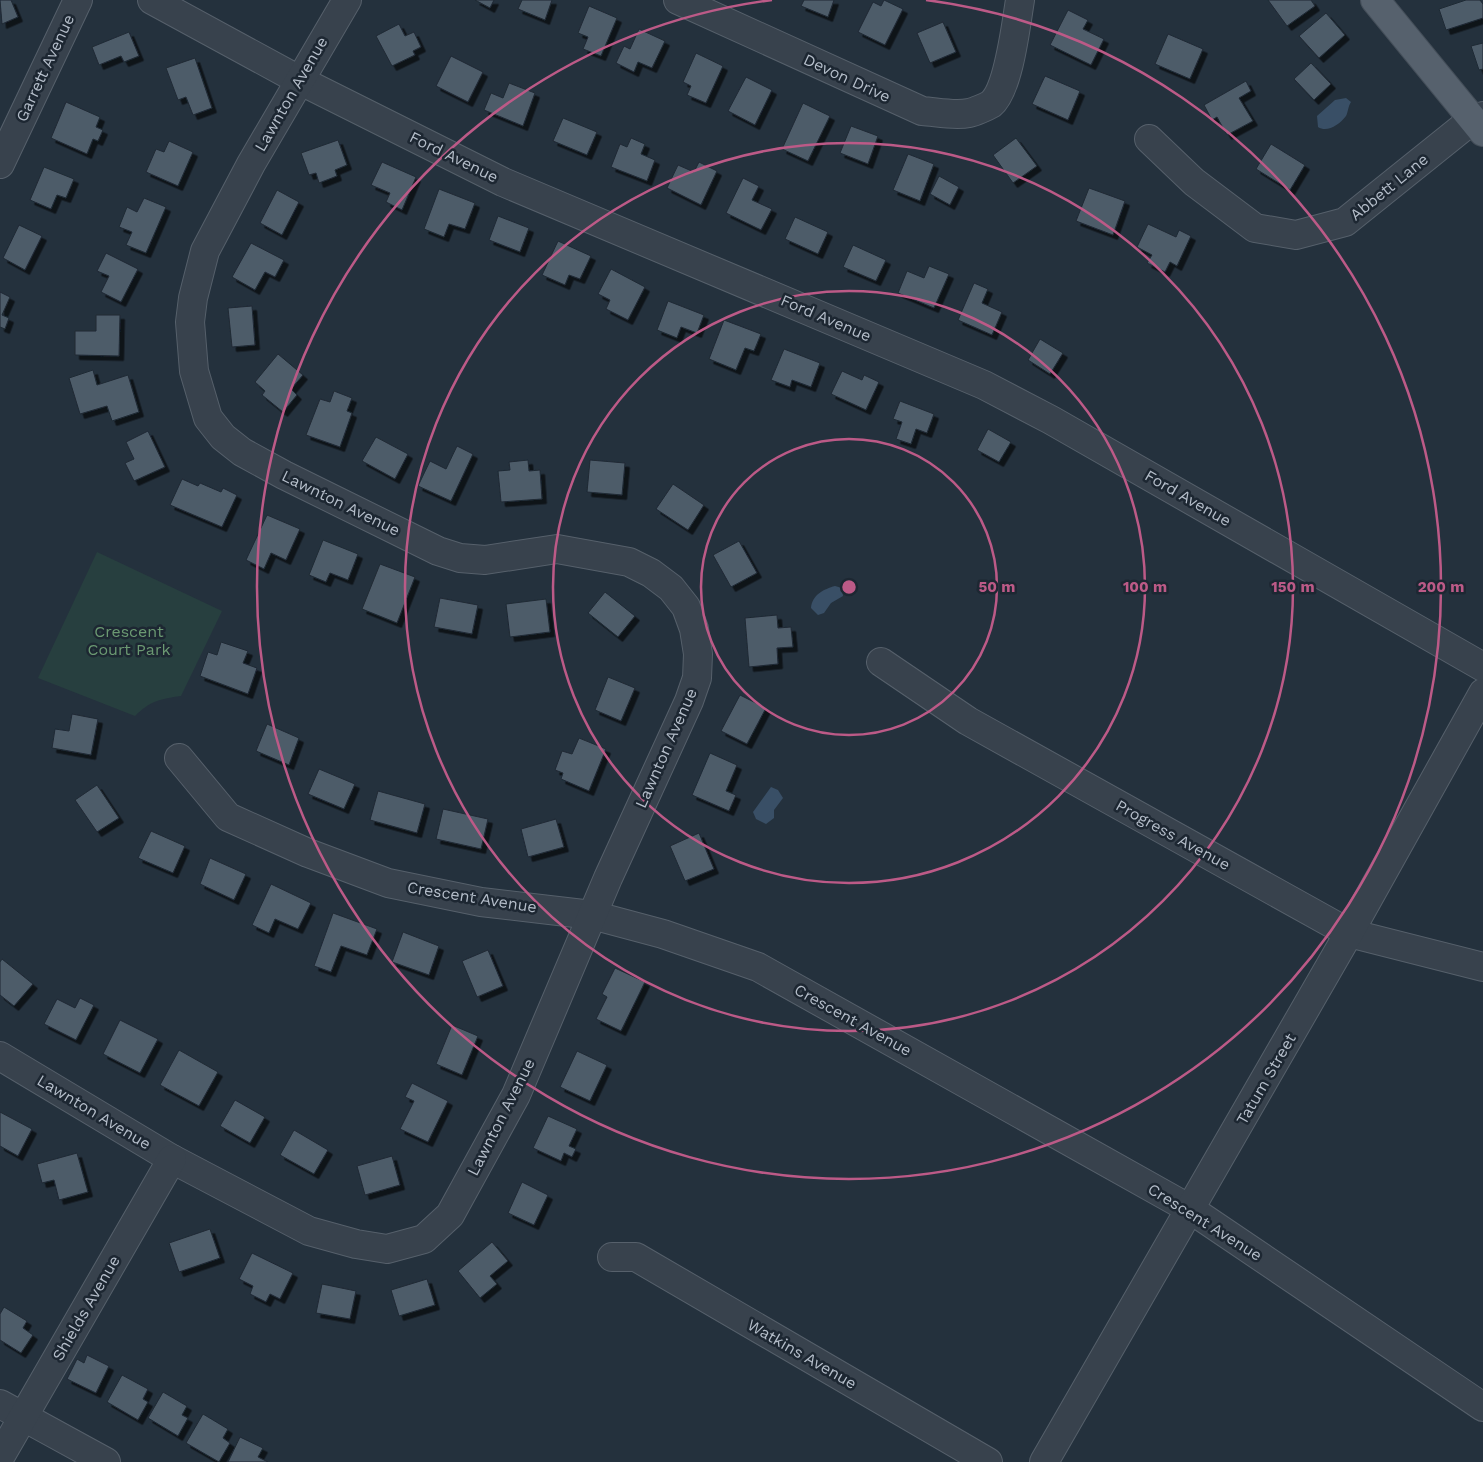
<svg xmlns="http://www.w3.org/2000/svg" width="1483" height="1462" font-family="'Work Sans',sans-serif">
	<defs>
		<filter id="shadow"><feDropShadow dx="4.5" dy="4.5" stdDeviation="0" flood-color="#0009"/></filter>
	</defs>
	<rect width="100%" height="100%" fill="#24313d"/>
	<path fill="#273f3f" d="M 97,552 L 222,611 L 181,696 C 160,699 150,701 135,716 L 38,678 Z"/>
	<g fill="#394f66">
		<path d="M 1346,98 L 1351,102 C 1348,106 1348,113 1346,116 C 1339,125 1327,133 1318,127 L 1317,116 L 1335,100 Z"/>
		<path d="M 835,586 L 842,588 L 843,596 L 831,603 L 824,613 L 818,615 L 811,608 C 812,595 824,589 835,586 Z"/>
		<polygon points="771,787 778,790 783,798 774,810 774,818 766,824 756,819 753,812"/>
	</g>
	<g fill="#4d5b69" stroke="#1f2934" filter="url(#shadow)">
		<polygon points="0,0 11,0 18,17 2,24"/>
		<polygon points="475,0 494,0 490,8"/>
		<polygon points="522,0 552,0 545,20 518,9"/>
		<polygon points="804,0 834,0 828,17 801,6"/>
		<polygon points="884,0 903,9 885,45 858,32 873,2 881,6"/>
		<polygon points="1268,0 1311,0 1315,6 1287,26"/>
		<polygon points="1466,0 1480,0 1483,4 1483,18 1446,30 1439,9"/>
		<polygon points="589,6 617,18 601,56 583,49 588,37 578,33"/>
		<polygon points="1068,10 1088,20 1083,29 1104,39 1091,65 1050,45"/>
		<polygon points="1326,13 1345,35 1319,58 1299,36"/>
		<polygon points="943,22 956,52 930,63 917,33"/>
		<polygon points="399,24 405,36 414,32 421,47 413,51 415,55 392,66 376,36"/>
		<polygon points="639,29 665,41 652,68 638,62 634,72 616,63 624,46 630,49"/>
		<polygon points="129,32 139,56 124,62 121,56 99,65 92,47"/>
		<polygon points="1168,34 1203,49 1190,79 1155,64"/>
		<polygon points="1483,43 1483,69 1479,70 1471,46"/>
		<polygon points="696,53 723,66 706,103 687,95 691,86 683,82"/>
		<polygon points="451,56 483,72 468,102 436,86"/>
		<polygon points="195,58 212,108 193,115 186,97 178,100 166,68"/>
		<polygon points="1311,63 1331,84 1314,100 1294,79"/>
		<polygon points="1045,76 1080,91 1068,120 1032,104"/>
		<polygon points="746,77 772,90 755,125 728,111"/>
		<polygon points="1246,81 1251,91 1239,98 1253,121 1227,135 1217,117 1212,120 1204,105"/>
		<polygon points="509,83 535,93 523,126 484,110 491,93 503,98"/>
		<polygon points="66,102 100,117 96,127 103,130 98,141 93,139 87,154 51,138"/>
		<polygon points="803,103 830,116 808,161 782,149"/>
		<polygon points="563,118 597,132 587,155 553,141"/>
		<polygon points="851,126 878,136 868,164 840,153"/>
		<polygon points="631,138 645,144 641,154 655,160 647,181 611,167 620,144 627,147"/>
		<polygon points="1016,138 1037,166 1013,183 993,155"/>
		<polygon points="338,140 347,165 335,170 337,176 319,183 316,173 309,175 301,153"/>
		<polygon points="169,141 193,152 178,186 146,172 156,149 164,152"/>
		<polygon points="1271,144 1305,165 1290,190 1256,169"/>
		<polygon points="908,154 934,164 920,201 893,190"/>
		<polygon points="382,162 416,177 402,210 386,202 390,193 371,185"/>
		<polygon points="699,162 717,171 701,205 667,188 678,165 694,172"/>
		<polygon points="44,167 74,179 66,198 57,195 51,209 30,200"/>
		<polygon points="939,176 959,187 950,205 930,194"/>
		<polygon points="743,178 759,186 752,200 772,209 761,230 726,213"/>
		<polygon points="1089,188 1125,201 1113,235 1076,221"/>
		<polygon points="439,189 475,203 465,229 449,224 444,237 424,229"/>
		<polygon points="277,190 299,202 282,235 260,223"/>
		<polygon points="144,198 166,207 146,253 126,245 132,232 119,227 127,207 137,212"/>
		<polygon points="498,216 529,228 520,252 489,240"/>
		<polygon points="795,217 828,232 818,254 785,239"/>
		<polygon points="1148,224 1176,237 1179,230 1191,236 1177,266 1170,262 1165,272 1147,263 1152,255 1137,247"/>
		<polygon points="19,225 42,236 25,270 3,258"/>
		<polygon points="558,241 591,256 580,279 569,275 565,285 542,275"/>
		<polygon points="251,243 284,260 275,277 265,272 255,290 232,277"/>
		<polygon points="853,245 886,260 876,281 843,267"/>
		<polygon points="106,253 138,269 121,302 101,292 109,276 97,271"/>
		<polygon points="929,266 949,274 934,308 898,293 907,271 924,278"/>
		<polygon points="611,269 645,287 628,320 606,309 610,300 598,294"/>
		<polygon points="974,283 988,289 982,303 1002,312 992,335 958,320"/>
		<polygon points="0,292 10,297 2,315 9,318 5,329 0,327"/>
		<polygon points="668,301 704,315 697,333 681,327 677,338 657,330"/>
		<polygon points="252,306 255,345 232,347 228,308"/>
		<polygon points="96,315 120,315 119,356 75,355 75,331 96,331"/>
		<polygon points="724,320 761,334 754,351 745,348 736,370 709,359"/>
		<polygon points="1040,339 1063,353 1050,374 1028,360"/>
		<polygon points="784,349 820,363 811,387 792,380 790,387 771,380"/>
		<polygon points="278,354 303,375 291,389 297,395 283,412 262,395 265,391 255,382"/>
		<polygon points="93,370 97,385 128,375 139,412 112,421 107,406 80,414 69,378"/>
		<polygon points="842,371 862,380 864,375 879,382 866,410 831,394"/>
		<polygon points="334,391 352,398 347,411 352,413 340,447 306,435 320,399 330,402"/>
		<polygon points="900,401 934,414 927,433 916,429 911,444 896,439 902,422 893,419"/>
		<polygon points="988,429 1011,442 999,462 977,450"/>
		<polygon points="148,431 165,467 134,481 125,463 134,459 126,442"/>
		<polygon points="376,437 408,454 395,479 362,461"/>
		<polygon points="457,446 473,454 451,501 418,486 430,461 446,469"/>
		<polygon points="528,460 529,471 540,470 542,499 501,502 498,471 510,470 509,462"/>
		<polygon points="590,460 625,463 622,495 587,492"/>
		<polygon points="182,479 198,486 200,483 221,492 223,488 237,495 222,527 170,505"/>
		<polygon points="673,484 704,505 688,530 656,509"/>
		<polygon points="267,515 300,529 286,560 271,553 264,569 246,560"/>
		<polygon points="323,540 358,554 348,580 330,573 326,582 309,575"/>
		<polygon points="739,541 757,573 731,587 713,555"/>
		<polygon points="380,564 415,577 397,623 362,609"/>
		<polygon points="605,592 635,616 618,637 588,613"/>
		<polygon points="440,598 478,605 472,634 434,627"/>
		<polygon points="546,599 550,632 510,637 506,604"/>
		<polygon points="777,615 778,628 791,627 793,647 777,648 778,664 749,667 745,618"/>
		<polygon points="221,642 248,651 243,663 257,668 248,694 200,676 208,652 217,655"/>
		<polygon points="608,677 635,688 621,721 595,710"/>
		<polygon points="740,695 766,708 747,744 721,731"/>
		<polygon points="72,714 98,719 91,755 52,748 55,729 69,731"/>
		<polygon points="267,724 299,738 289,765 256,751"/>
		<polygon points="579,738 606,749 589,791 561,779 563,773 555,770 562,751 572,754"/>
		<polygon points="710,753 737,765 726,791 736,795 729,811 692,795"/>
		<polygon points="319,769 355,784 344,809 308,794"/>
		<polygon points="97,785 119,818 97,832 75,800"/>
		<polygon points="378,791 425,804 417,833 370,820"/>
		<polygon points="443,809 488,819 481,849 436,839"/>
		<polygon points="556,819 564,847 528,857 521,829"/>
		<polygon points="151,831 185,846 173,873 138,858"/>
		<polygon points="699,833 714,869 685,881 670,846"/>
		<polygon points="210,858 246,874 234,900 200,884"/>
		<polygon points="271,884 311,903 298,929 275,919 269,933 252,925"/>
		<polygon points="333,913 377,929 367,955 341,946 331,972 314,966"/>
		<polygon points="403,932 439,946 429,975 392,962"/>
		<polygon points="488,950 503,986 477,997 462,961"/>
		<polygon points="2,959 33,984 14,1006 0,995 0,962"/>
		<polygon points="615,968 645,982 621,1031 596,1019 607,997 602,994"/>
		<polygon points="80,998 94,1005 76,1040 44,1024 57,999 75,1008"/>
		<polygon points="120,1020 158,1039 140,1073 103,1054"/>
		<polygon points="452,1025 478,1036 462,1075 436,1064"/>
		<polygon points="179,1050 218,1072 199,1106 160,1085"/>
		<polygon points="577,1051 607,1065 590,1101 560,1087"/>
		<polygon points="412,1083 448,1101 428,1142 400,1129 414,1101 405,1097"/>
		<polygon points="235,1100 265,1117 250,1143 220,1126"/>
		<polygon points="0,1112 32,1129 18,1156 0,1146"/>
		<polygon points="548,1116 577,1129 569,1146 576,1149 572,1157 564,1153 561,1161 533,1148"/>
		<polygon points="294,1130 328,1150 314,1174 280,1155"/>
		<polygon points="77,1153 88,1192 59,1200 54,1180 42,1183 37,1164"/>
		<polygon points="392,1156 400,1185 365,1195 357,1166"/>
		<polygon points="522,1182 548,1195 534,1225 508,1213"/>
		<polygon points="210,1229 220,1258 179,1272 169,1243"/>
		<polygon points="492,1242 508,1261 490,1276 497,1284 480,1298 458,1271"/>
		<polygon points="252,1253 293,1273 280,1299 270,1294 266,1302 250,1294 253,1286 239,1279"/>
		<polygon points="427,1279 435,1305 399,1316 391,1290"/>
		<polygon points="322,1284 356,1291 350,1319 316,1313"/>
		<polygon points="4,1307 27,1321 23,1328 33,1335 21,1353 0,1340 0,1314"/>
		<polygon points="87,1355 109,1366 96,1393 67,1379 77,1359 84,1363"/>
		<polygon points="122,1375 148,1389 143,1399 148,1402 138,1420 107,1402"/>
		<polygon points="163,1392 187,1406 182,1415 188,1418 178,1436 148,1418"/>
		<polygon points="203,1414 228,1429 223,1438 230,1443 219,1462 186,1443"/>
		<polygon points="240,1437 263,1448 258,1457 268,1462 228,1462"/>
	</g>
	<g fill="none" stroke-linecap="round" stroke-linejoin="round">
		<g stroke="#56606b" stroke-width="30">
			<g id="minor">
				<polyline points="152,0 299,80 503,182 984,385 1051,420 1483,667"/>
				<path d="M 678,0 L 922,111 C 937,112 954,116 969,113 C 974,112 986,107 991,104 C 1009,89 1016,24 1020,0"/>
				<polyline points="1149,139 1194,182 1255,228 1296,235 1345,222 1472,120 1483,116"/>
				<polyline points="0,164 78,0"/>
				<polyline points="881,662 968,721 1349,933 1483,967"/>
				<polyline points="179,758 228,817 308,853 388,883 481,902 592,915 663,934 758,967 1190,1209 1483,1407"/>
				<polyline points="0,1056 172,1159 309,1231 356,1244 387,1249 424,1239 450,1215 516,1095 608,878 689,701 697,678 698,654 694,629 686,607 671,588 651,573 629,562 557,549 485,560 460,558 438,551 284,475 242,452 223,437 208,418 194,371 190,322 193,298 205,251 251,164 347,0"/>
				<polyline points="612,1257 636,1257 988,1462"/>
				<polyline points="0,1404 106,1462"/>
				<polyline points="0,1457 172,1159"/>
				<polyline points="1044,1462 1349,933 1483,693"/>
			</g>
		</g>
		<g stroke="#444e59" stroke-width="30">
			<polyline id="major" points="1375,0 1483,132"/>
		</g>
		<use href="#minor" stroke="#38424d" stroke-width="28"/>
		<use href="#major" stroke="#56616d" stroke-width="28"/>
	</g>
	<g fill="none" stroke="#bc5a87" stroke-width="2.5">
		<circle cx="849" cy="587" r="148"/>
		<circle cx="849" cy="587" r="296"/>
		<circle cx="849" cy="587" r="444"/>
		<path d="M926 0A592 592 0 1 1 772 0"/>
	</g>
	<g text-anchor="middle" dominant-baseline="central" stroke-width="5" stroke-linejoin="round" paint-order="stroke">
		<g font-size="16" fill="#b4bdc9" stroke="#1d2732">
			<text transform="translate(45 68) rotate(-65)">Garrett Avenue</text>
			<text transform="translate(847 78) rotate(25)">Devon Drive</text>
			<text transform="translate(291 94) rotate(-60)">Lawnton Avenue</text>
			<text transform="translate(454 157) rotate(26)">Ford Avenue</text>
			<text transform="translate(1389 187) rotate(-39)">Abbett Lane</text>
			<text transform="translate(826 318) rotate(23)">Ford Avenue</text>
			<text transform="translate(1188 498) rotate(30)">Ford Avenue</text>
			<text transform="translate(341 503) rotate(26)">Lawnton Avenue</text>
			<text transform="translate(666 748) rotate(-66)">Lawnton Avenue</text>
			<text transform="translate(1173 835) rotate(29)">Progress Avenue</text>
			<text transform="translate(472 897) rotate(9)">Crescent Avenue</text>
			<text transform="translate(853 1020) rotate(29)">Crescent Avenue</text>
			<text transform="translate(1266 1079) rotate(-60)">Tatum Street</text>
			<text transform="translate(94 1112) rotate(31)">Lawnton Avenue</text>
			<text transform="translate(501 1117) rotate(-63)">Lawnton Avenue</text>
			<text transform="translate(1205 1222) rotate(32)">Crescent Avenue</text>
			<text transform="translate(86 1308) rotate(-60)">Shields Avenue</text>
			<text transform="translate(802 1354) rotate(30)">Watkins Avenue</text>
		</g>
		<g font-size="16" fill="#6b9972" stroke="#1d2732">
			<text x="129" y="631">Crescent<tspan x="129" dy="18">Court Park</tspan></text>
		</g>
	</g>
	<circle cx="849" cy="587" r="8" fill="#bc5a87" stroke="#1d2732" stroke-width="2.5"/>
	<g font-size="15" text-anchor="middle" font-weight="bold" fill="#bc5a87" stroke="#1d2732" stroke-width="5" stroke-linejoin="round" paint-order="stroke">
		<text x="997" y="592">50 m</text>
		<text x="1145" y="592">100 m</text>
		<text x="1293" y="592">150 m</text>
		<text x="1441" y="592">200 m</text>
	</g>
</svg>
